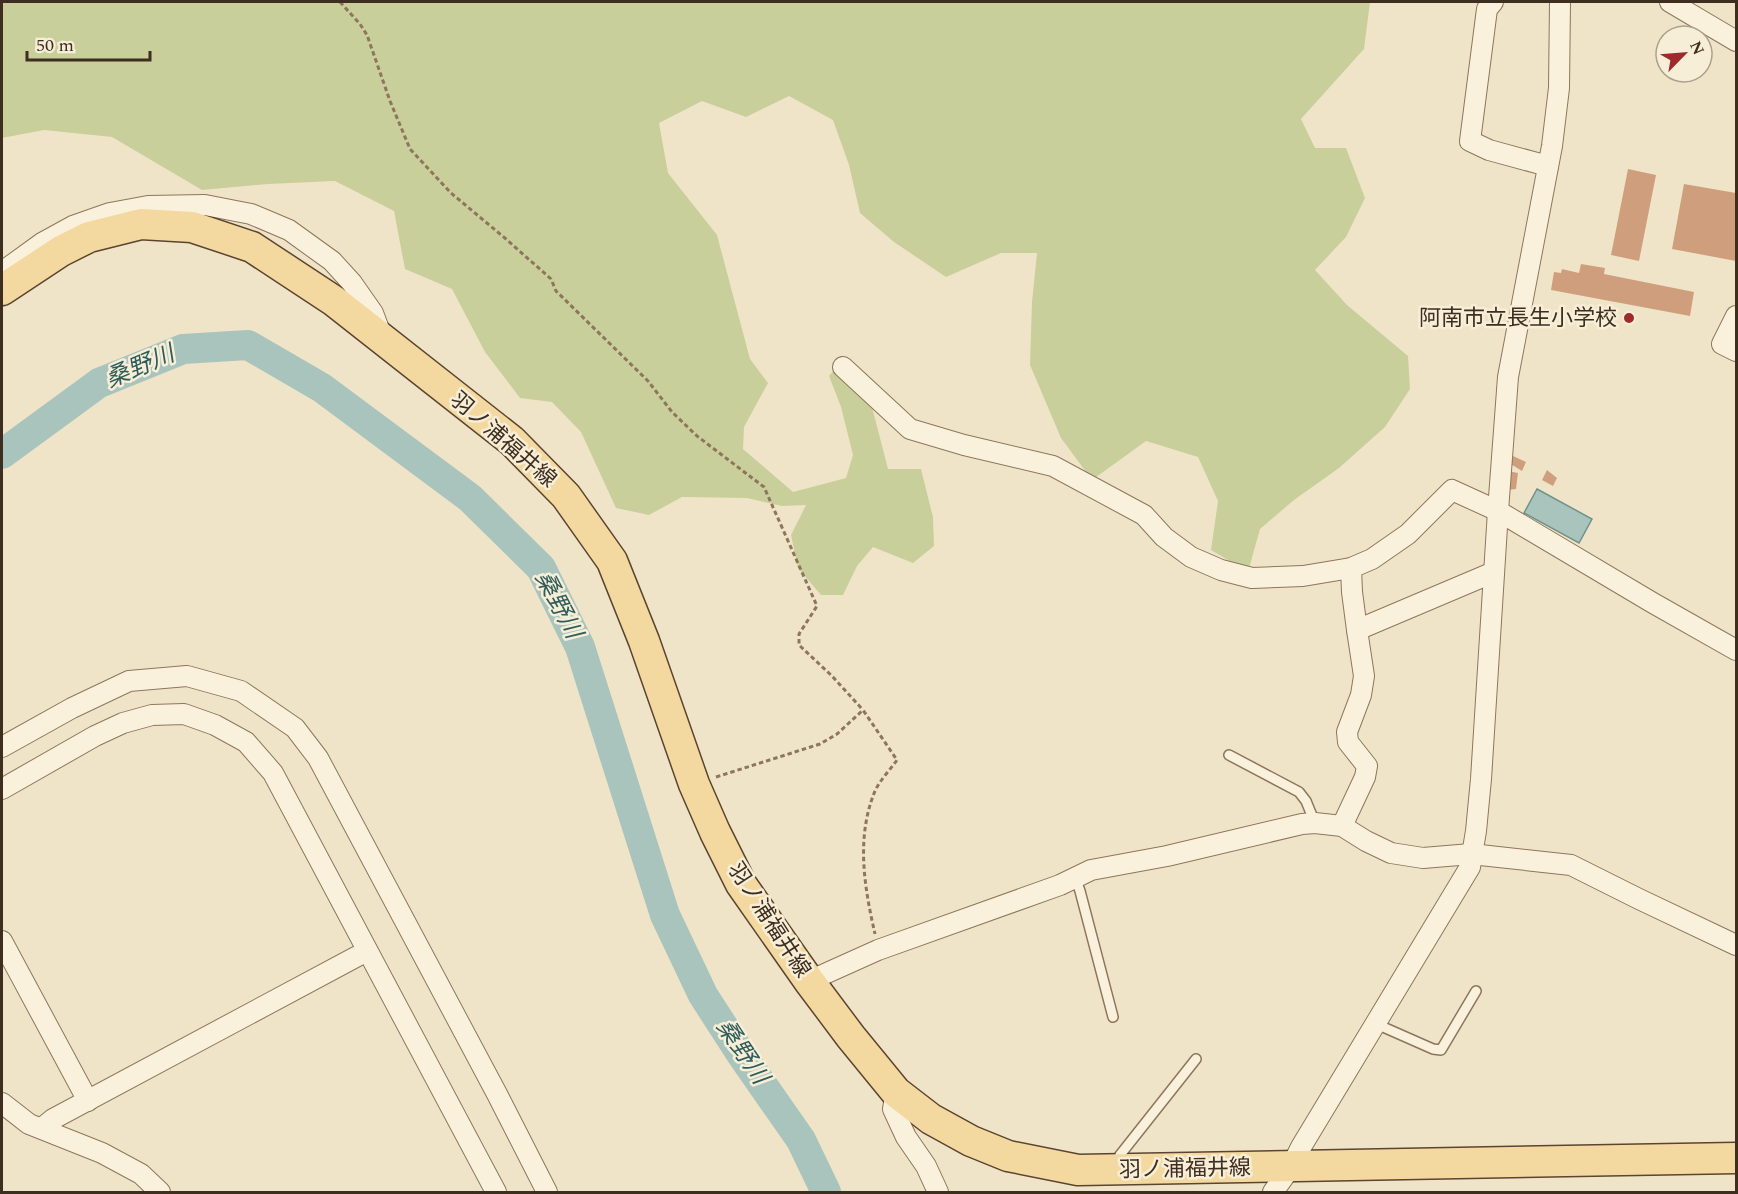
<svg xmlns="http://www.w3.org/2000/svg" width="1738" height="1194" font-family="Spectral,'Noto Sans JP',serif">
	<rect width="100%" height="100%" fill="#f0e4c8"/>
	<polygon fill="#c9cf9b" points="2,2 1370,2 1364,49 1301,119 1315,148 1346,148 1365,198 1346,237 1315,270 1347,305 1408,356 1410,389 1385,427 1339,468 1294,500 1260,529 1248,572 1211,550 1218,501 1198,457 1146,441 1092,480 1061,438 1030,365 1032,302 1037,253 1001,253 946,277 894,242 860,213 849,165 833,120 789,96 746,117 702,101 659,123 668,173 717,235 750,359 768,383 744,427 743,449 793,492 846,478 853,455 841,407 829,376 836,368 871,403 888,469 921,469 933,517 934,546 913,563 873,547 857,566 843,595 821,595 798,568 791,535 806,505 782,506 747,498 682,497 649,515 616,508 581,432 552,402 520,398 485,352 452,289 405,269 394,211 335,181 268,184 202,190 112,137 44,130 2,138"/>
	<polygon fill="#a9c4bc" stroke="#6f938a" stroke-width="1.5" points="1537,489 1592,519 1579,543 1524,513"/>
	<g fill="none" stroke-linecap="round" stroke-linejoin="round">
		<polyline stroke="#a9c4bc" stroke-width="30" points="2,454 99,383 183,349 248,345 322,388 470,498 541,568 580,647 665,915 703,995 741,1054 801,1140 826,1192"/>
	</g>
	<g fill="#cf9f7d">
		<polygon points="1628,169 1656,175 1639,261 1611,255"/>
		<polygon points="1684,184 1736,193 1736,261 1672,249"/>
		<polygon points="1581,264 1605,268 1604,274 1694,292 1690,316 1551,290 1554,272 1561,273 1562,269 1579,273"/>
		<polygon points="1513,456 1526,462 1522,471 1509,463"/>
		<polygon points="1547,470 1557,478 1553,486 1542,480"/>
		<polygon points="1508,471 1518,473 1516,489 1507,490"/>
	</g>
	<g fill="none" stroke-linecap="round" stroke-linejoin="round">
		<g stroke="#8d765c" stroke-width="12">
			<g id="service">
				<polyline points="1229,755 1299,792 1306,801 1315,823"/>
				<polyline points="1075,877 1080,891 1113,1017"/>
				<polyline points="1374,1023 1433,1049 1441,1050 1476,991"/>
				<polyline points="1117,1164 1120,1155 1196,1059"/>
			</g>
		</g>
		<g stroke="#8d765c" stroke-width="22">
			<g id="minor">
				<polyline points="1493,2 1487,9 1470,141 1489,150 1548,166"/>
				<polyline points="1670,2 1736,41"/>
				<polyline points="2,272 42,243 73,226 110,213 148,206 205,205 251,214 289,230 332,261 352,283 373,313 382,337"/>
				<polyline points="1736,316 1722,344 1736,351"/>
				<polyline points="843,367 910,429 964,445 1053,466 1144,515 1164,537 1191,557 1221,570 1252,578 1303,576 1351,568 1372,559 1408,534 1452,490 1498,511 1653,603 1736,650"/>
				<polyline points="1351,568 1352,592 1357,630 1494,572"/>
				<polyline points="2,747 72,708 129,681 187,676 241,691 295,728 318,758 497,1094 547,1192"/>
				<polyline points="2,789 95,736 123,723 152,715 184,714 215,725 246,742 273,773 496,1192"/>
				<polyline points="1342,826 1365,777 1367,766 1348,742 1347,732 1361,695 1364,676 1357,630"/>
				<polyline points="2,941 88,1101"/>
				<polyline points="809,981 878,950 1060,885 1091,870 1167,856 1302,824 1315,823 1342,826 1366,841 1391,853 1423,858 1471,854 1571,865 1639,899 1736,945"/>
				<polyline points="896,1092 893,1109 906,1137 926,1166 938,1192"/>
				<polyline points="2,1103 29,1124 102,1153 141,1174 160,1192"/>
				<polyline points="42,1128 53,1119 367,951"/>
				<polyline points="1273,1192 1291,1167 1301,1147 1470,867 1476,831 1481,779 1498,511 1508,377 1552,146 1559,88 1560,2"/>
			</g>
		</g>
		<g stroke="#5b4430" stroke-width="33">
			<polyline id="primary" points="2,290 61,251 89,237 141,224 192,227 252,247 334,301 512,441 566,496 612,561 644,641 694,784 715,832 741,884 809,981 851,1037 896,1092 931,1119 971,1141 1008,1156 1078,1170 1736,1158"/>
		</g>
		<g stroke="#8d765c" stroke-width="3" stroke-dasharray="4.5 3" stroke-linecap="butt">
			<polyline points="340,2 360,24 367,35 390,101 410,149 451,193 506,239 551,279 556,291 648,381 672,412 697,436 764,487 817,606 799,634 799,645 832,676 863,710"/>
			<path d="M 716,777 L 820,744 L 837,734 L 863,710 L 897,760 C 890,770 880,780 875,791 C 856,837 864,886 875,934"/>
		</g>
		<use href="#service" stroke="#faf1dc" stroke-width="9"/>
		<use href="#minor" stroke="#faf1dc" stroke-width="20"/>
		<use href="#primary" stroke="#f3d9a0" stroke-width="30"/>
	</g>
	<circle fill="#9e2a2b" stroke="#f7eed8" stroke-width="2" cx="1629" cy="318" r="6"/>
	<g text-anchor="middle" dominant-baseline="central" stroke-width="5" stroke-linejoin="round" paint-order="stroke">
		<g font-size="22" fill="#3d2e20" stroke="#f7eed8" text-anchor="end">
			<text x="1617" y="318">阿南市立長生小学校</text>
		</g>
		<g font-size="22" fill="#3d2e20" stroke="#f7eed8">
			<text transform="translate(503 440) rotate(41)">羽ノ浦福井線</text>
			<text transform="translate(769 920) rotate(57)">羽ノ浦福井線</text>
			<text transform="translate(1185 1169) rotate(-1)">羽ノ浦福井線</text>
		</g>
		<g font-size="24" font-style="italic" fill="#2f5d5a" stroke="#f7eed8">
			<text transform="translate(140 367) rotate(-23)">桑野川</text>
			<text transform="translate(558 605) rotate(62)">桑野川</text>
			<text transform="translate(742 1052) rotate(56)">桑野川</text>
		</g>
	</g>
	<rect width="1738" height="1194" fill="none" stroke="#3d2e20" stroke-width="6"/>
	<g transform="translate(1684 54) rotate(65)"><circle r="28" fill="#f7eed8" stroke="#ada18e" stroke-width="1.5"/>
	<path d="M0-4.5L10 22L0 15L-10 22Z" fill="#9e2a2b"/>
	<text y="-9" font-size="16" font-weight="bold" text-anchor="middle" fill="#3d2e20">N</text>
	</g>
	<path d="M27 51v9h123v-9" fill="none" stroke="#3d2e20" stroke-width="3"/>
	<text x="36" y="51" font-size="18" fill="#3d2e20" stroke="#f7eed8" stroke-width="4.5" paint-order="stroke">50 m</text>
</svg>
